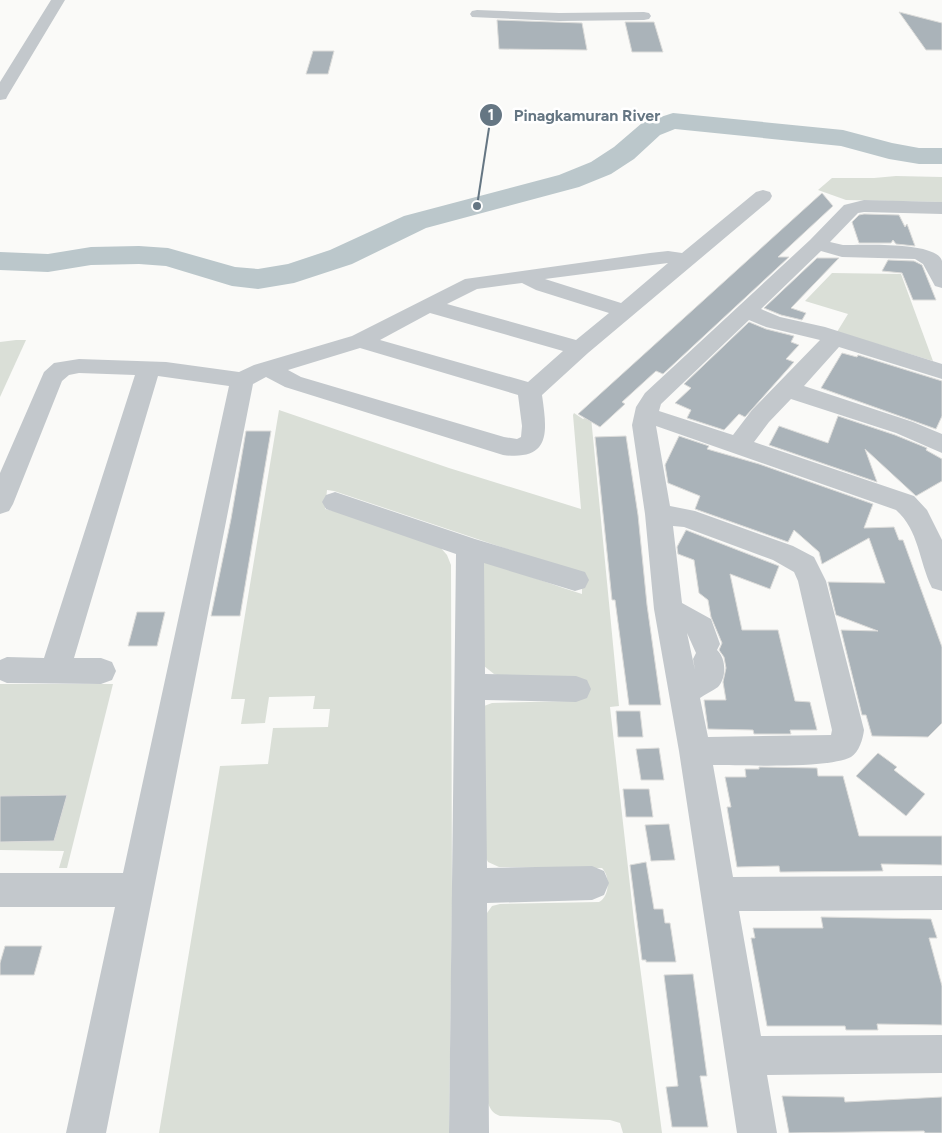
<svg xmlns="http://www.w3.org/2000/svg" width="942" height="1133" font-family="Figtree,sans-serif">
	<rect width="100%" height="100%" fill="#fafaf8"/>
	<g fill="#dadfd7">
		<polygon points="896,176 942,177 942,202 846,200 818,190 832,178 874,178"/>
		<polygon points="832,273 901,274 933,361 837,332 848,314 805,301"/>
		<polygon points="16,340 26,340 0,397 0,342"/>
		<path d="M 279,410 L 449,468 L 581,509 L 573,415 L 574,413 L 583,419 L 588,416 L 591,417 L 619,706 L 610,707 L 634,921 L 662,1133 L 623,1133 L 620,1123 L 610,1120 L 500,1116 C 492,1113 490,1109 487,1100 L 487,913 L 492,906 L 500,904 L 599,902 C 610,896 610,876 602,868 L 499,867 L 488,862 L 485,856 L 484,706 L 492,703 L 575,701 L 494,674 L 484,666 L 483,563 L 488,562 C 519,572 550,584 582,594 L 582,574 L 334,491 L 327,490 L 325,509 L 347,514 L 440,547 L 447,555 L 451,565 L 452,903 L 449,1133 L 159,1133 L 220,766 L 268,764 L 273,728 L 328,727 L 330,709 L 313,709 L 315,696 L 269,697 L 265,723 L 241,724 L 245,699 L 231,699 Z"/>
		<polygon points="0,684 113,684 67,868 59,868 64,851 0,850"/>
	</g>
	<g fill="none" stroke-linecap="round" stroke-linejoin="round">
		<polygon fill="#bbc7cb" fill-rule="evenodd" points="673,113 843,130 892,143 919,148 942,148 942,164 919,164 889,159 841,146 675,129 660,135 634,159 611,174 579,187 426,228 352,264 294,283 258,289 232,286 166,266 139,264 91,265 48,272 0,270 0,252 48,254 91,247 139,246 168,248 235,267 258,269 288,264 330,250 404,216 559,175 591,162 614,147 642,123"/>
	</g>
	<g fill="#aab3b9" stroke="#dcdcda">
		<polygon points="899,12 942,23 942,50 926,50"/>
		<polygon points="497,20 582,23 587,50 499,49"/>
		<polygon points="625,22 654,22 663,52 632,52"/>
		<polygon points="313,51 334,51 328,74 306,74"/>
		<polygon points="822,193 833,206 778,257 789,257 663,374 656,371 622,402 625,404 600,427 578,414"/>
		<polygon points="864,214 899,215 905,227 907,224 915,246 896,244 893,240 891,243 859,243 852,222 859,215"/>
		<polygon points="817,258 839,258 791,308 806,313 802,320 781,315 764,308"/>
		<polygon points="888,260 914,261 922,265 936,300 913,300 902,273 882,271"/>
		<polygon points="749,322 766,329 794,336 791,342 799,345 786,359 794,362 745,417 739,414 724,430 687,418 691,410 675,403 691,388 684,384"/>
		<polygon points="842,353 857,357 858,355 942,381 942,416 936,429 821,388"/>
		<polygon points="838,416 895,435 927,448 926,450 942,459 942,481 916,496 865,449 877,482 769,445 779,426 828,443"/>
		<polygon points="246,431 271,431 240,616 211,616 231,519"/>
		<polygon points="626,436 638,515 647,605 661,705 629,705 615,600 612,600 595,437"/>
		<polygon points="679,436 709,446 707,449 759,464 873,504 864,528 894,527 899,540 903,540 942,647 942,723 928,737 872,736 866,715 862,715 841,630 878,631 836,615 828,582 885,583 869,538 822,564 819,552 794,530 788,542 695,509 700,496 668,483 665,465"/>
		<polygon points="686,530 779,566 770,589 730,574 742,630 778,630 795,701 810,702 817,730 790,730 791,734 754,734 753,730 708,729 704,700 726,700 723,682 726,668 724,657 719,650 722,643 711,617 708,600 699,593 694,560 678,554 677,547"/>
		<polygon points="137,612 165,612 157,646 128,646"/>
		<polygon points="616,711 640,711 643,737 618,737"/>
		<polygon points="659,748 664,780 641,780 636,749"/>
		<polygon points="878,753 897,767 894,770 925,794 906,816 856,776"/>
		<polygon points="759,767 817,768 818,776 843,776 859,836 942,836 942,865 881,864 883,871 780,872 779,866 737,867 727,807 731,807 725,777 746,777 745,769 759,769"/>
		<polygon points="623,789 649,789 653,817 626,817"/>
		<polygon points="67,795 54,841 0,842 0,796"/>
		<polygon points="669,824 675,860 651,861 645,825"/>
		<polygon points="646,862 654,909 663,909 665,923 670,923 676,962 646,962 646,960 642,960 630,865"/>
		<polygon points="821,917 931,919 937,938 929,938 942,986 942,1025 877,1024 878,1030 846,1030 845,1026 767,1026 751,938 755,938 753,928 823,928"/>
		<polygon points="5,946 42,946 34,975 0,975 0,963"/>
		<polygon points="693,974 707,1076 700,1076 708,1127 672,1127 666,1087 678,1086 664,975"/>
		<polygon points="782,1096 844,1097 845,1102 942,1097 942,1133 925,1133 924,1131 789,1133"/>
	</g>
	<g fill="none" stroke-linecap="round" stroke-linejoin="round">
		<g fill="#c3c8cc" fill-rule="evenodd">
			<polygon points="51,0 65,0 8,95 6,99 0,100 0,82"/>
			<polygon points="477,10 559,13 644,12 649,13 651,16 649,19 644,20 559,21 472,17 470,14 472,11"/>
			<path d="M 763,190 L 770,192 L 772,196 L 770,200 L 588,353 L 542,395 C 547,431 552,461 503,455 L 285,387 L 266,377 L 253,384 L 106,1133 L 66,1133 L 115,907 L 0,907 L 0,873 L 123,873 L 229,386 L 158,376 L 74,658 L 101,658 L 112,662 L 116,671 L 112,680 L 101,684 L 7,683 L 0,680 L 0,660 L 7,657 L 44,658 L 135,375 L 79,373 L 69,375 L 62,381 L 13,504 L 9,511 L 0,514 L 0,473 L 44,372 L 54,363 L 79,359 L 166,362 L 239,372 L 254,365 L 352,336 L 465,279 L 650,253 L 668,251 L 682,253 L 756,192 ZM 668,263 L 621,303 L 545,279 ZM 522,283 L 536,290 L 609,313 L 576,340 L 447,304 L 477,289 ZM 430,313 L 563,351 L 528,382 L 380,340 ZM 360,348 L 518,395 L 522,426 L 521,437 L 517,439 L 504,437 L 301,377 L 288,370 Z"/>
			<path d="M 864,200 L 942,202 L 942,214 L 864,212 L 858,213 L 830,242 L 843,245 C 861,245 937,241 942,261 C 942,269 942,280 942,288 L 935,286 L 923,264 L 915,259 L 842,257 L 821,251 L 761,309 L 780,317 L 825,327 L 942,364 L 942,379 L 839,347 L 804,386 L 913,422 L 942,434 L 942,453 L 896,433 L 791,399 L 769,422 L 754,442 L 914,496 L 927,510 L 942,540 L 942,591 L 932,588 C 919,562 919,530 896,510 L 656,426 L 670,506 L 695,511 L 793,546 L 814,557 L 826,581 L 864,730 C 863,739 859,752 851,757 C 828,769 743,765 713,765 L 733,877 L 942,876 L 942,910 L 739,911 L 761,1036 L 942,1035 L 942,1073 L 767,1075 L 777,1133 L 737,1133 L 679,751 L 654,609 L 645,514 L 632,425 L 636,407 L 645,393 L 810,240 L 844,205 ZM 749,320 L 766,327 L 820,340 L 752,410 L 733,435 L 659,411 L 661,404 ZM 673,526 L 684,527 L 773,560 L 794,572 L 798,581 L 832,730 L 831,735 L 708,737 L 700,698 C 705,694 713,691 718,687 C 727,677 726,658 717,650 L 720,644 L 711,619 L 682,603 ZM 687,633 L 696,653 L 693,659 L 695,670 Z"/>
			<polygon points="335,492 475,539 585,572 589,580 585,588 575,591 484,563 485,674 576,676 587,680 591,689 587,698 576,702 485,700 487,868 592,866 604,871 609,883 604,895 592,900 487,903 489,1133 449,1133 456,554 326,509 322,502 326,495"/>
		</g>
	</g>
	<path fill="none" stroke="#657683" stroke-width="2" d="M477 206L491 115"/>
	<g fill="#657683" stroke="#fff" stroke-width="2">
		<circle cx="477" cy="206" r="5"/>
		<circle cx="491" cy="115" r="12"/>
	</g>
	<g font-size="15" text-anchor="middle" font-weight="bold" fill="#fff">
		<text x="491" y="120">1</text>
	</g>
	<g font-size="16" text-anchor="middle" font-weight="bold" fill="#657683" stroke="#fff" stroke-width="5" stroke-linejoin="round" paint-order="stroke">
		<text x="587" y="121">Pinagkamuran River</text>
	</g>
</svg>
